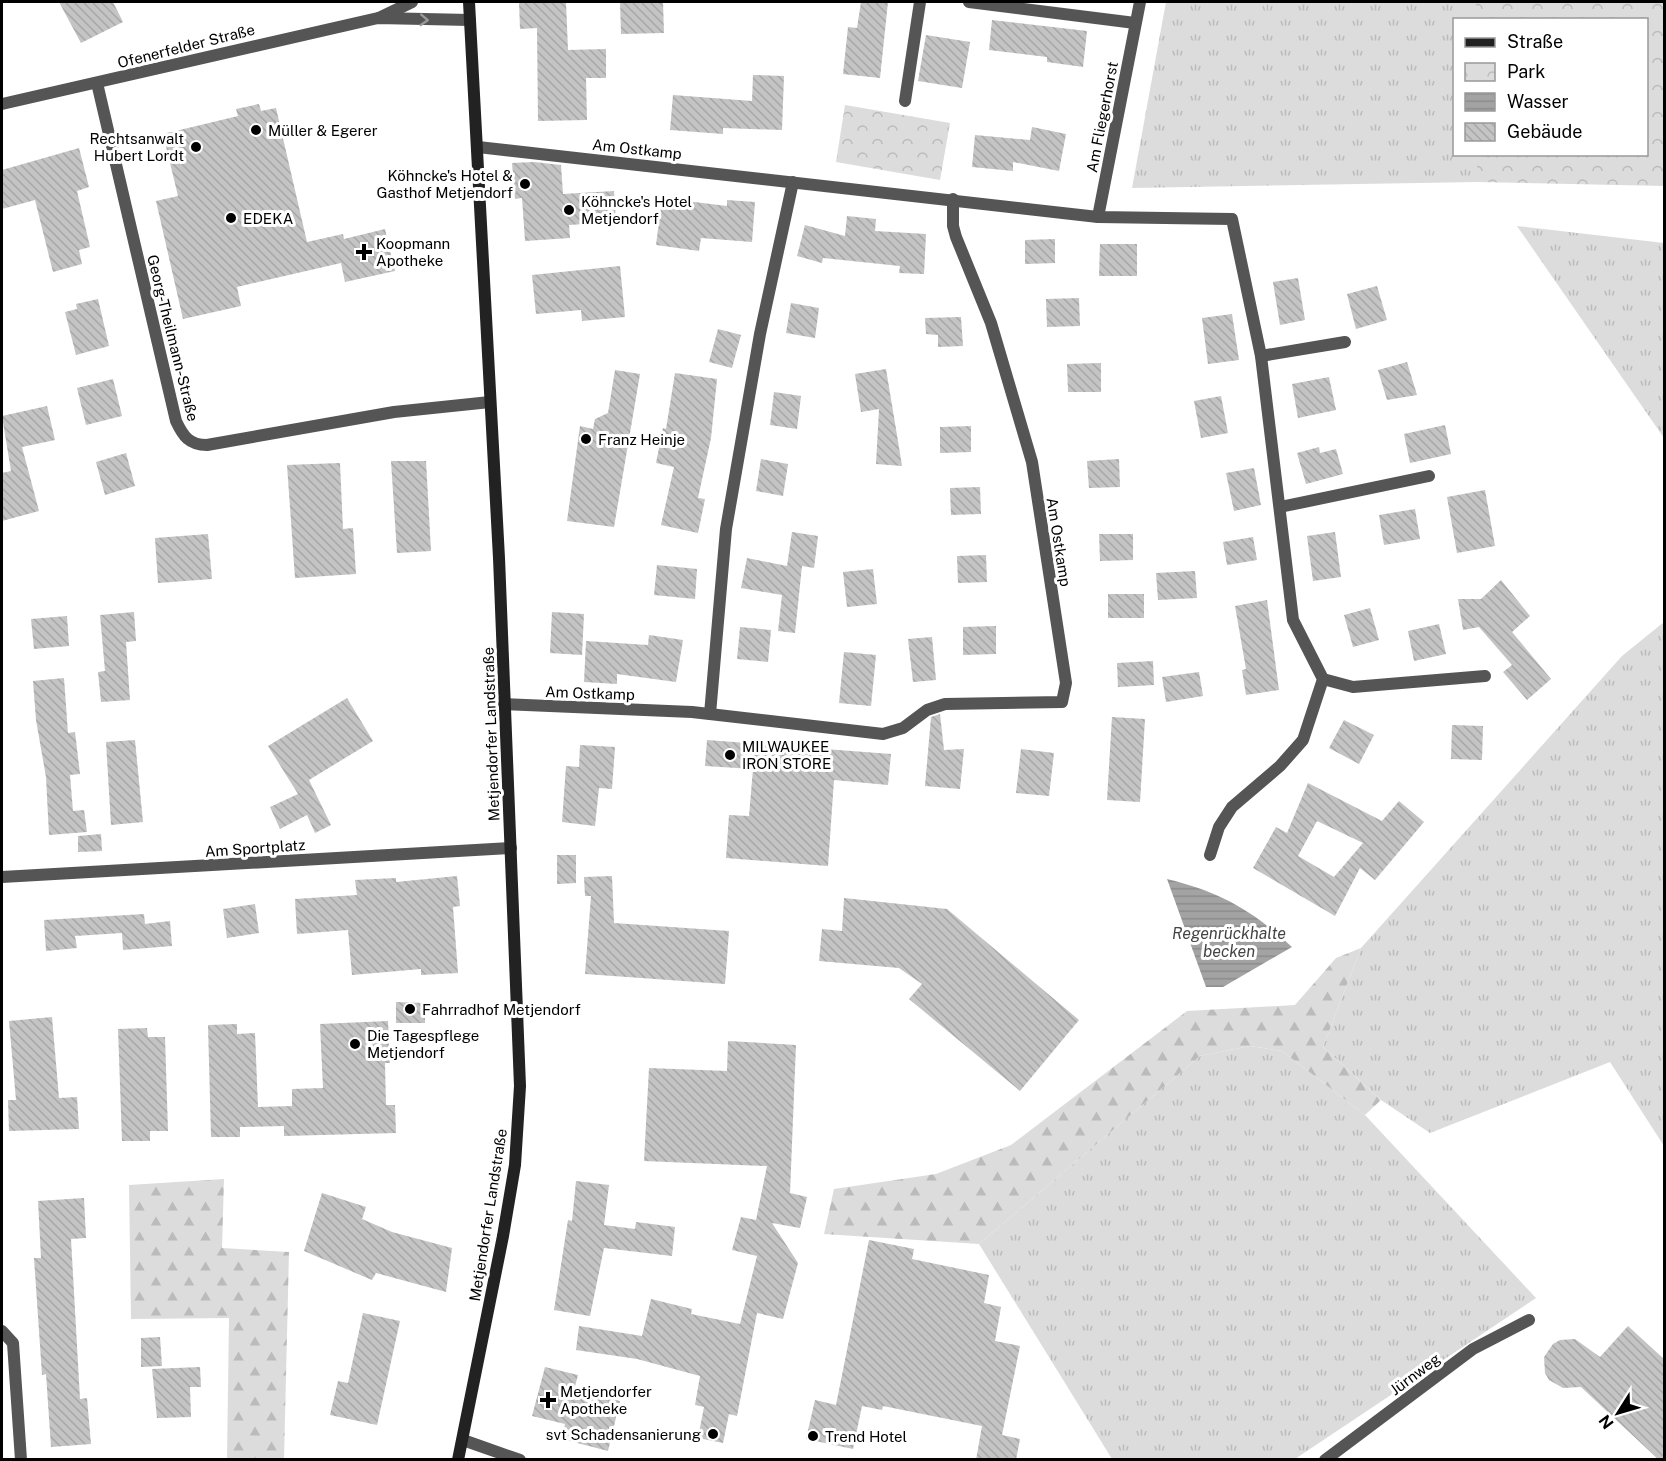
<svg xmlns="http://www.w3.org/2000/svg" width="1666" height="1461" font-family="'Public Sans',sans-serif">
	<defs>
		<pattern id="grass-tufts" width="24" height="20" patternUnits="userSpaceOnUse" patternTransform="scale(1.5)"><rect width="24" height="20" fill="#dcdcdc"/><path d="M3 7l-1-3M5 7V3M7 7l1-3M15 17l-1-3M17 17v-4M19 17l1-3" fill="none" stroke="#bbb"/></pattern>
		<pattern id="forest-firs" width="22" height="20" patternUnits="userSpaceOnUse" patternTransform="scale(1.5)"><rect width="22" height="20" fill="#dcdcdc"/><path d="M5 1l3.5 6h-7zM16 11l3.5 6h-7z" fill="#bbb"/></pattern>
		<pattern id="park-crowns" width="20" height="18" patternUnits="userSpaceOnUse" patternTransform="scale(1.5)"><rect width="20" height="18" fill="#dcdcdc"/><path d="M2 6a3 3 0 1 1 6 0M12 15a3 3 0 1 1 6 0" fill="none" stroke="#bbb"/></pattern>
		<pattern id="water-rules" width="6" height="5" patternUnits="userSpaceOnUse" patternTransform="scale(1.5)"><rect width="6" height="5" fill="#a3a3a3"/><path d="M0 2.5h6" fill="none" stroke="#8b8b8b"/></pattern>
		<pattern id="building-back-hatch" width="6" height="6" patternUnits="userSpaceOnUse" patternTransform="scale(1.5)"><rect width="6" height="6" fill="#c4c4c4"/><path d="M-1 5l2 2M0 0l6 6M5-1l2 2" fill="none" stroke="#a7a7a7"/></pattern>
	</defs>
	<rect width="100%" height="100%" fill="#fff"/>
	<g fill="url(#grass-tufts)">
		<polygon points="1166,2 1476,2 1476,19 1454,20 1454,154 1477,155 1477,182 1132,188"/>
		<polygon points="1517,226 1664,243 1664,438"/>
		<polygon points="1664,622 1664,1146 1610,1062 1430,1133 1381,1100 1323,1047 1361,948 1622,656"/>
		<polygon points="1250,1046 1282,1051 1365,1115 1536,1298 1295,1459 1112,1459 979,1244 1200,1056"/>
	</g>
	<g fill="url(#forest-firs)">
		<polygon points="1361,948 1323,1047 1381,1100 1365,1115 1282,1051 1250,1046 1200,1056 979,1244 824,1234 834,1189 936,1174 1011,1145 1187,1011 1295,1005 1336,958"/>
		<polygon points="224,1179 222,1248 289,1252 284,1459 227,1459 229,1318 131,1319 129,1185"/>
	</g>
	<g fill="url(#park-crowns)">
		<polygon points="1476,2 1664,2 1664,186 1477,182 1477,155 1646,154 1646,20 1476,19"/>
		<polygon points="845,105 950,123 940,180 836,162"/>
	</g>
	<path fill="url(#water-rules)" d="M 1167,879 C 1220,892 1252,910 1292,947 L 1223,987 L 1206,987 Z"/>
	<g fill="url(#building-back-hatch)" fill-rule="evenodd">
		<polygon points="59,2 113,2 123,22 81,43"/>
		<polygon points="519,2 566,2 568,50 606,49 606,78 586,78 587,120 538,121 537,28 520,29"/>
		<polygon points="620,2 663,2 664,33 621,34"/>
		<polygon points="861,2 888,2 880,78 843,74 848,27 857,28"/>
		<polygon points="992,20 1087,31 1083,67 1047,62 1047,57 989,50"/>
		<polygon points="926,35 970,42 962,88 918,81"/>
		<polygon points="753,75 784,76 782,130 723,128 723,134 670,130 673,95 752,101"/>
		<polygon points="259,104 261,111 276,108 307,242 343,234 344,239 385,229 395,271 345,282 341,263 237,287 241,306 183,319 156,201 178,196 163,134 238,116 236,109"/>
		<polygon points="1032,127 1066,134 1059,171 1013,162 1013,171 972,167 975,135 1030,140"/>
		<polygon points="79,148 89,187 77,191 90,247 79,250 82,264 53,272 35,200 2,209 2,170"/>
		<polygon points="534,162 561,165 563,194 614,191 616,222 569,225 570,238 525,241 522,198 515,199 512,163"/>
		<polygon points="662,198 727,206 727,200 755,202 752,242 701,238 699,251 656,245"/>
		<polygon points="847,216 876,219 875,231 926,234 924,274 899,273 900,266 823,258 822,263 797,256 805,225 845,236"/>
		<polygon points="1055,239 1055,263 1025,264 1025,240"/>
		<polygon points="1100,244 1137,244 1137,276 1099,276"/>
		<polygon points="620,266 625,317 582,321 581,310 536,314 532,275"/>
		<polygon points="1298,278 1305,320 1280,325 1273,282"/>
		<polygon points="1377,286 1387,320 1356,329 1347,294"/>
		<polygon points="1079,298 1080,326 1047,327 1046,299"/>
		<polygon points="98,299 109,346 76,355 65,312 77,309 76,304"/>
		<polygon points="791,303 819,308 815,338 786,333"/>
		<polygon points="1232,314 1239,360 1208,364 1202,318"/>
		<polygon points="961,317 963,346 938,347 938,335 926,334 925,318"/>
		<polygon points="718,329 741,335 732,368 709,362"/>
		<polygon points="1407,362 1417,395 1387,400 1378,370"/>
		<polygon points="1101,363 1101,392 1068,392 1067,364"/>
		<polygon points="886,369 897,435 902,466 876,464 879,409 861,412 855,374"/>
		<polygon points="615,370 640,374 614,527 567,521 580,426 593,429 595,419 608,413"/>
		<polygon points="675,373 717,379 711,438 698,498 705,499 698,533 661,525 674,467 656,463 663,428 666,429"/>
		<polygon points="1329,377 1336,410 1298,418 1292,384"/>
		<polygon points="113,379 122,416 86,425 77,388"/>
		<polygon points="774,392 801,396 797,429 770,425"/>
		<polygon points="1221,396 1228,433 1201,438 1194,401"/>
		<polygon points="47,406 55,440 22,447 39,511 2,521 2,473 11,471 2,416"/>
		<polygon points="1445,425 1451,454 1410,463 1404,434"/>
		<polygon points="971,426 971,452 940,453 940,427"/>
		<polygon points="1319,447 1320,453 1336,449 1343,474 1306,484 1297,453"/>
		<polygon points="126,453 135,486 105,495 96,462"/>
		<polygon points="761,459 788,464 783,496 756,491"/>
		<polygon points="1119,459 1120,487 1089,488 1087,461"/>
		<polygon points="391,461 426,461 431,551 397,553"/>
		<polygon points="340,463 343,529 353,528 356,574 295,578 287,465"/>
		<polygon points="1254,468 1261,505 1234,511 1226,473"/>
		<polygon points="980,487 981,514 951,515 950,488"/>
		<polygon points="1485,490 1495,546 1457,553 1447,497"/>
		<polygon points="1415,509 1420,539 1384,545 1379,515"/>
		<polygon points="792,532 818,536 814,568 802,566 795,633 778,631 782,595 741,588 747,558 787,566"/>
		<polygon points="1335,532 1341,577 1313,581 1307,536"/>
		<polygon points="208,534 212,579 158,583 155,538"/>
		<polygon points="1099,534 1133,534 1133,560 1100,561"/>
		<polygon points="1253,537 1257,560 1227,565 1223,542"/>
		<polygon points="986,555 987,582 958,583 957,556"/>
		<polygon points="657,565 697,569 695,599 654,595"/>
		<polygon points="873,569 877,604 847,607 843,572"/>
		<polygon points="1195,571 1197,598 1158,600 1156,573"/>
		<polygon points="1501,580 1530,616 1512,632 1551,679 1527,700 1503,672 1512,665 1479,627 1463,630 1458,599 1481,599"/>
		<rect x="1108" y="594" width="36" height="24"/>
		<polygon points="1267,600 1279,690 1246,695 1242,670 1246,669 1235,606"/>
		<polygon points="1370,608 1379,640 1353,647 1344,615"/>
		<polygon points="134,612 136,641 126,642 130,700 101,702 98,672 105,671 100,615"/>
		<polygon points="552,612 584,614 582,655 550,653"/>
		<polygon points="67,616 69,646 34,649 31,619"/>
		<polygon points="1439,624 1446,654 1414,661 1408,631"/>
		<polygon points="996,626 996,654 963,655 963,627"/>
		<polygon points="740,627 771,630 768,662 737,659"/>
		<polygon points="649,635 683,640 676,682 617,674 617,684 584,682 586,641 648,645"/>
		<polygon points="932,637 936,680 913,682 908,639"/>
		<polygon points="844,652 876,655 871,706 839,703"/>
		<polygon points="1153,661 1154,685 1118,687 1117,663"/>
		<polygon points="1199,672 1203,696 1166,702 1162,677"/>
		<polygon points="64,678 68,733 75,732 80,774 70,775 73,811 84,810 87,832 49,835 46,777 36,720 33,681"/>
		<polygon points="347,698 373,741 309,780 331,825 315,833 307,815 280,829 270,807 298,794 268,746"/>
		<polygon points="940,714 944,750 964,749 960,789 925,786 931,717"/>
		<polygon points="1112,717 1145,719 1140,802 1107,800"/>
		<polygon points="1344,720 1374,735 1359,764 1329,748"/>
		<polygon points="1452,725 1483,726 1482,760 1451,759"/>
		<polygon points="135,740 143,822 111,825 106,742"/>
		<polygon points="707,740 891,754 888,785 834,780 828,866 726,858 729,815 749,816 753,769 705,766"/>
		<polygon points="580,745 615,747 612,789 599,788 595,826 562,822 566,766 579,767"/>
		<polygon points="1021,749 1054,753 1049,796 1016,793"/>
		<path d="M 1308,783 L 1382,821 L 1399,801 L 1424,822 L 1375,880 L 1360,868 L 1335,916 L 1253,868 L 1276,827 L 1287,833 ZM 1317,821 L 1363,843 L 1334,877 L 1298,856 Z"/>
		<polygon points="101,834 102,851 78,852 78,836"/>
		<polygon points="557,855 576,855 576,883 557,884"/>
		<polygon points="457,876 460,906 453,907 458,973 421,975 421,969 352,975 348,930 297,934 295,899 357,895 355,880 396,878 396,882"/>
		<polygon points="612,876 614,923 729,931 725,984 585,974 591,896 585,896 584,877"/>
		<polygon points="844,898 947,909 1079,1020 1020,1091 909,999 922,984 899,968 819,961 822,929 842,931"/>
		<polygon points="255,904 259,933 227,938 223,909"/>
		<polygon points="144,914 145,924 170,921 172,946 123,950 122,933 75,936 77,948 46,951 44,920"/>
		<polygon points="396,1002 425,1003 425,1023 396,1023"/>
		<polygon points="52,1017 59,1098 77,1097 79,1129 9,1131 8,1100 16,1100 9,1021"/>
		<polygon points="388,1021 390,1063 385,1063 386,1105 395,1105 396,1133 284,1136 284,1126 240,1127 240,1137 211,1137 208,1025 237,1024 237,1034 255,1033 258,1107 292,1106 292,1089 323,1088 320,1024"/>
		<polygon points="147,1028 148,1037 165,1037 168,1131 150,1131 150,1141 122,1141 118,1029"/>
		<polygon points="728,1041 796,1045 790,1193 807,1197 800,1228 772,1223 798,1263 783,1319 757,1313 737,1416 729,1414 723,1443 698,1438 704,1407 695,1405 700,1376 637,1359 576,1350 579,1326 642,1336 651,1299 692,1309 691,1314 740,1324 757,1256 732,1250 741,1217 756,1220 767,1166 644,1161 649,1068 727,1071"/>
		<polygon points="576,1181 609,1185 604,1225 635,1229 636,1222 675,1227 672,1256 604,1248 590,1316 554,1310 568,1220 572,1221"/>
		<polygon points="322,1193 366,1207 362,1219 392,1232 452,1248 446,1292 376,1273 372,1280 304,1251"/>
		<polygon points="84,1198 86,1238 71,1239 80,1399 87,1398 91,1444 51,1447 46,1374 42,1375 34,1258 41,1258 38,1201"/>
		<polygon points="869,1240 914,1249 912,1259 989,1275 984,1303 1001,1307 995,1341 1020,1346 1002,1435 1020,1439 1016,1460 976,1460 982,1426 883,1406 882,1410 862,1406 853,1449 806,1439 815,1400 836,1405"/>
		<polygon points="363,1313 400,1321 377,1425 330,1415 338,1381 348,1383"/>
		<polygon points="1628,1326 1665,1360 1665,1460 1659,1460 1581,1387 1563,1388 1549,1380 1545,1373 1544,1357 1553,1344 1560,1340 1575,1339 1600,1357"/>
		<polygon points="160,1337 162,1366 141,1367 141,1338"/>
		<polygon points="200,1367 201,1387 190,1387 191,1417 157,1418 152,1369"/>
		<polygon points="545,1367 578,1375 574,1390 620,1401 608,1451 562,1439 565,1424 532,1416"/>
	</g>
	<g fill="none" stroke-linecap="round" stroke-linejoin="round">
		<g stroke="#555" stroke-width="12">
			<polyline points="969,2 1135,23"/>
			<path d="M 97,83 L 176,421 C 183,436 189,445 207,445 L 394,412 L 490,402"/>
			<polyline points="905,101 920,2"/>
			<polyline points="478,147 1098,217 1232,219 1261,356 1293,620 1323,679 1303,740 1280,766 1232,807 1219,827 1210,855"/>
			<polyline points="1098,217 1140,2"/>
			<polyline points="1261,356 1345,342"/>
			<polyline points="1280,507 1429,476"/>
			<polyline points="1323,679 1353,687 1485,676"/>
			<polyline points="504,704 692,712 883,734 903,728 927,710 945,704 1062,702 1066,683 1032,462 991,323 956,237 953,226 953,199"/>
			<polyline points="710,714 726,529 760,334 793,182"/>
			<polyline points="2,877 511,848"/>
			<polyline points="2,1331 13,1343 21,1460"/>
			<polyline points="463,1440 520,1460"/>
			<polyline points="1325,1460 1473,1349 1529,1320"/>
		</g>
		<g stroke="#555" stroke-width="12">
			<polyline points="379,18 412,2"/>
			<polyline points="2,104 378,18 470,20"/>
		</g>
		<polyline stroke="#222" stroke-width="12" points="458,1460 503,1236 515,1165 520,1086 499,558 469,2"/>
	</g>
	<defs><path id="oneway-chevron" d="M-2-3.5L2.5 0L-2 3.5" fill="none" stroke-width="1.6" stroke-linecap="round" stroke-linejoin="round" transform="scale(1.5)"/></defs>
	<use stroke="#999" href="#oneway-chevron" transform="translate(424 20) rotate(3)"/>
	<g fill="#000" stroke="#fff" stroke-width="2">
		<circle cx="256" cy="130" r="6"/>
		<circle cx="196" cy="147" r="6"/>
		<circle cx="525" cy="184" r="6"/>
		<circle cx="569" cy="210" r="6"/>
		<circle cx="231" cy="218" r="6"/>
		<path d="M361 243h6v6h6v6h-6v6h-6v-6h-6v-6h6z"/>
		<circle cx="586" cy="439" r="6"/>
		<circle cx="730" cy="755" r="6"/>
		<circle cx="410" cy="1009" r="6"/>
		<circle cx="355" cy="1044" r="6"/>
		<path d="M545 1391h6v6h6v6h-6v6h-6v-6h-6v-6h6z"/>
		<circle cx="713" cy="1434" r="6"/>
		<circle cx="813" cy="1436" r="6"/>
	</g>
	<g text-anchor="middle" dominant-baseline="central" stroke-width="6" stroke-linejoin="round" paint-order="stroke">
		<g font-size="15" fill="#000" stroke="#fff">
			<text transform="translate(186 46) rotate(-14)">Ofenerfelder Straße</text>
			<text transform="translate(1102 117) rotate(-79)">Am Fliegerhorst</text>
			<text transform="translate(637 149) rotate(6)">Am Ostkamp</text>
			<text transform="translate(173 338) rotate(76)">Georg-Theilmann-Straße</text>
			<text transform="translate(1059 542) rotate(81)">Am Ostkamp</text>
			<text transform="translate(590 693) rotate(2)">Am Ostkamp</text>
			<text transform="translate(491 734) rotate(-92)">Metjendorfer Landstraße</text>
			<text transform="translate(255 848) rotate(-4)">Am Sportplatz</text>
			<text transform="translate(488 1215) rotate(-81)">Metjendorfer Landstraße</text>
			<text transform="translate(1415 1374) rotate(-37)">Jürnweg</text>
		</g>
		<g font-size="15" fill="#000" stroke="#fff" text-anchor="start">
			<text x="268" y="130">Müller &amp; Egerer</text>
			<text x="184" y="138" text-anchor="end">Rechtsanwalt<tspan x="184" dy="17">Hubert Lordt</tspan></text>
			<text x="513" y="175" text-anchor="end">Köhncke's Hotel &amp;<tspan x="513" dy="17">Gasthof Metjendorf</tspan></text>
			<text x="581" y="201">Köhncke's Hotel<tspan x="581" dy="17">Metjendorf</tspan></text>
			<text x="243" y="218">EDEKA</text>
			<text x="376" y="243">Koopmann<tspan x="376" dy="17">Apotheke</tspan></text>
			<text x="598" y="439">Franz Heinje</text>
			<text x="742" y="746">MILWAUKEE<tspan x="742" dy="17">IRON STORE</tspan></text>
			<text x="422" y="1009">Fahrradhof Metjendorf</text>
			<text x="367" y="1035">Die Tagespflege<tspan x="367" dy="17">Metjendorf</tspan></text>
			<text x="560" y="1391">Metjendorfer<tspan x="560" dy="17">Apotheke</tspan></text>
			<text x="701" y="1434" text-anchor="end">svt Schadensanierung</text>
			<text x="825" y="1436">Trend Hotel</text>
		</g>
		<g font-size="16" font-style="italic" fill="#444" stroke="#fff">
			<text x="1229" y="933">Regenrückhalte<tspan x="1229" dy="18">becken</tspan></text>
		</g>
	</g>
	<rect width="1666" height="1461" fill="none" stroke="#000000" stroke-width="6"/>
	<rect x="1453" y="18" width="195" height="138" fill="#ffffff" stroke="#999999" stroke-width="1.5"/>
	<rect x="1465" y="38" width="30" height="9" fill="#222222" stroke="#999999" stroke-width="1.5"/>
	<text x="1507" y="48" font-size="18" fill="#000000">Straße</text>
	<rect x="1465" y="63" width="30" height="18" fill="url(#park-crowns)" stroke="#999999" stroke-width="1.5"/>
	<text x="1507" y="78" font-size="18" fill="#000000">Park</text>
	<rect x="1465" y="93" width="30" height="18" fill="url(#water-rules)" stroke="#999999" stroke-width="1.5"/>
	<text x="1507" y="108" font-size="18" fill="#000000">Wasser</text>
	<rect x="1465" y="123" width="30" height="18" fill="url(#building-back-hatch)" stroke="#999999" stroke-width="1.5"/>
	<text x="1507" y="138" font-size="18" fill="#000000">Gebäude</text>
	<g transform="translate(1618 1413) rotate(233)" stroke="#ffffff" stroke-width="4.5" paint-order="stroke">
	<path d="M0-4.5L10 22L0 15L-10 22Z" fill="#000000"/>
	<text y="-9" font-size="16" font-weight="bold" text-anchor="middle" fill="#000000">N</text>
	</g>
</svg>
